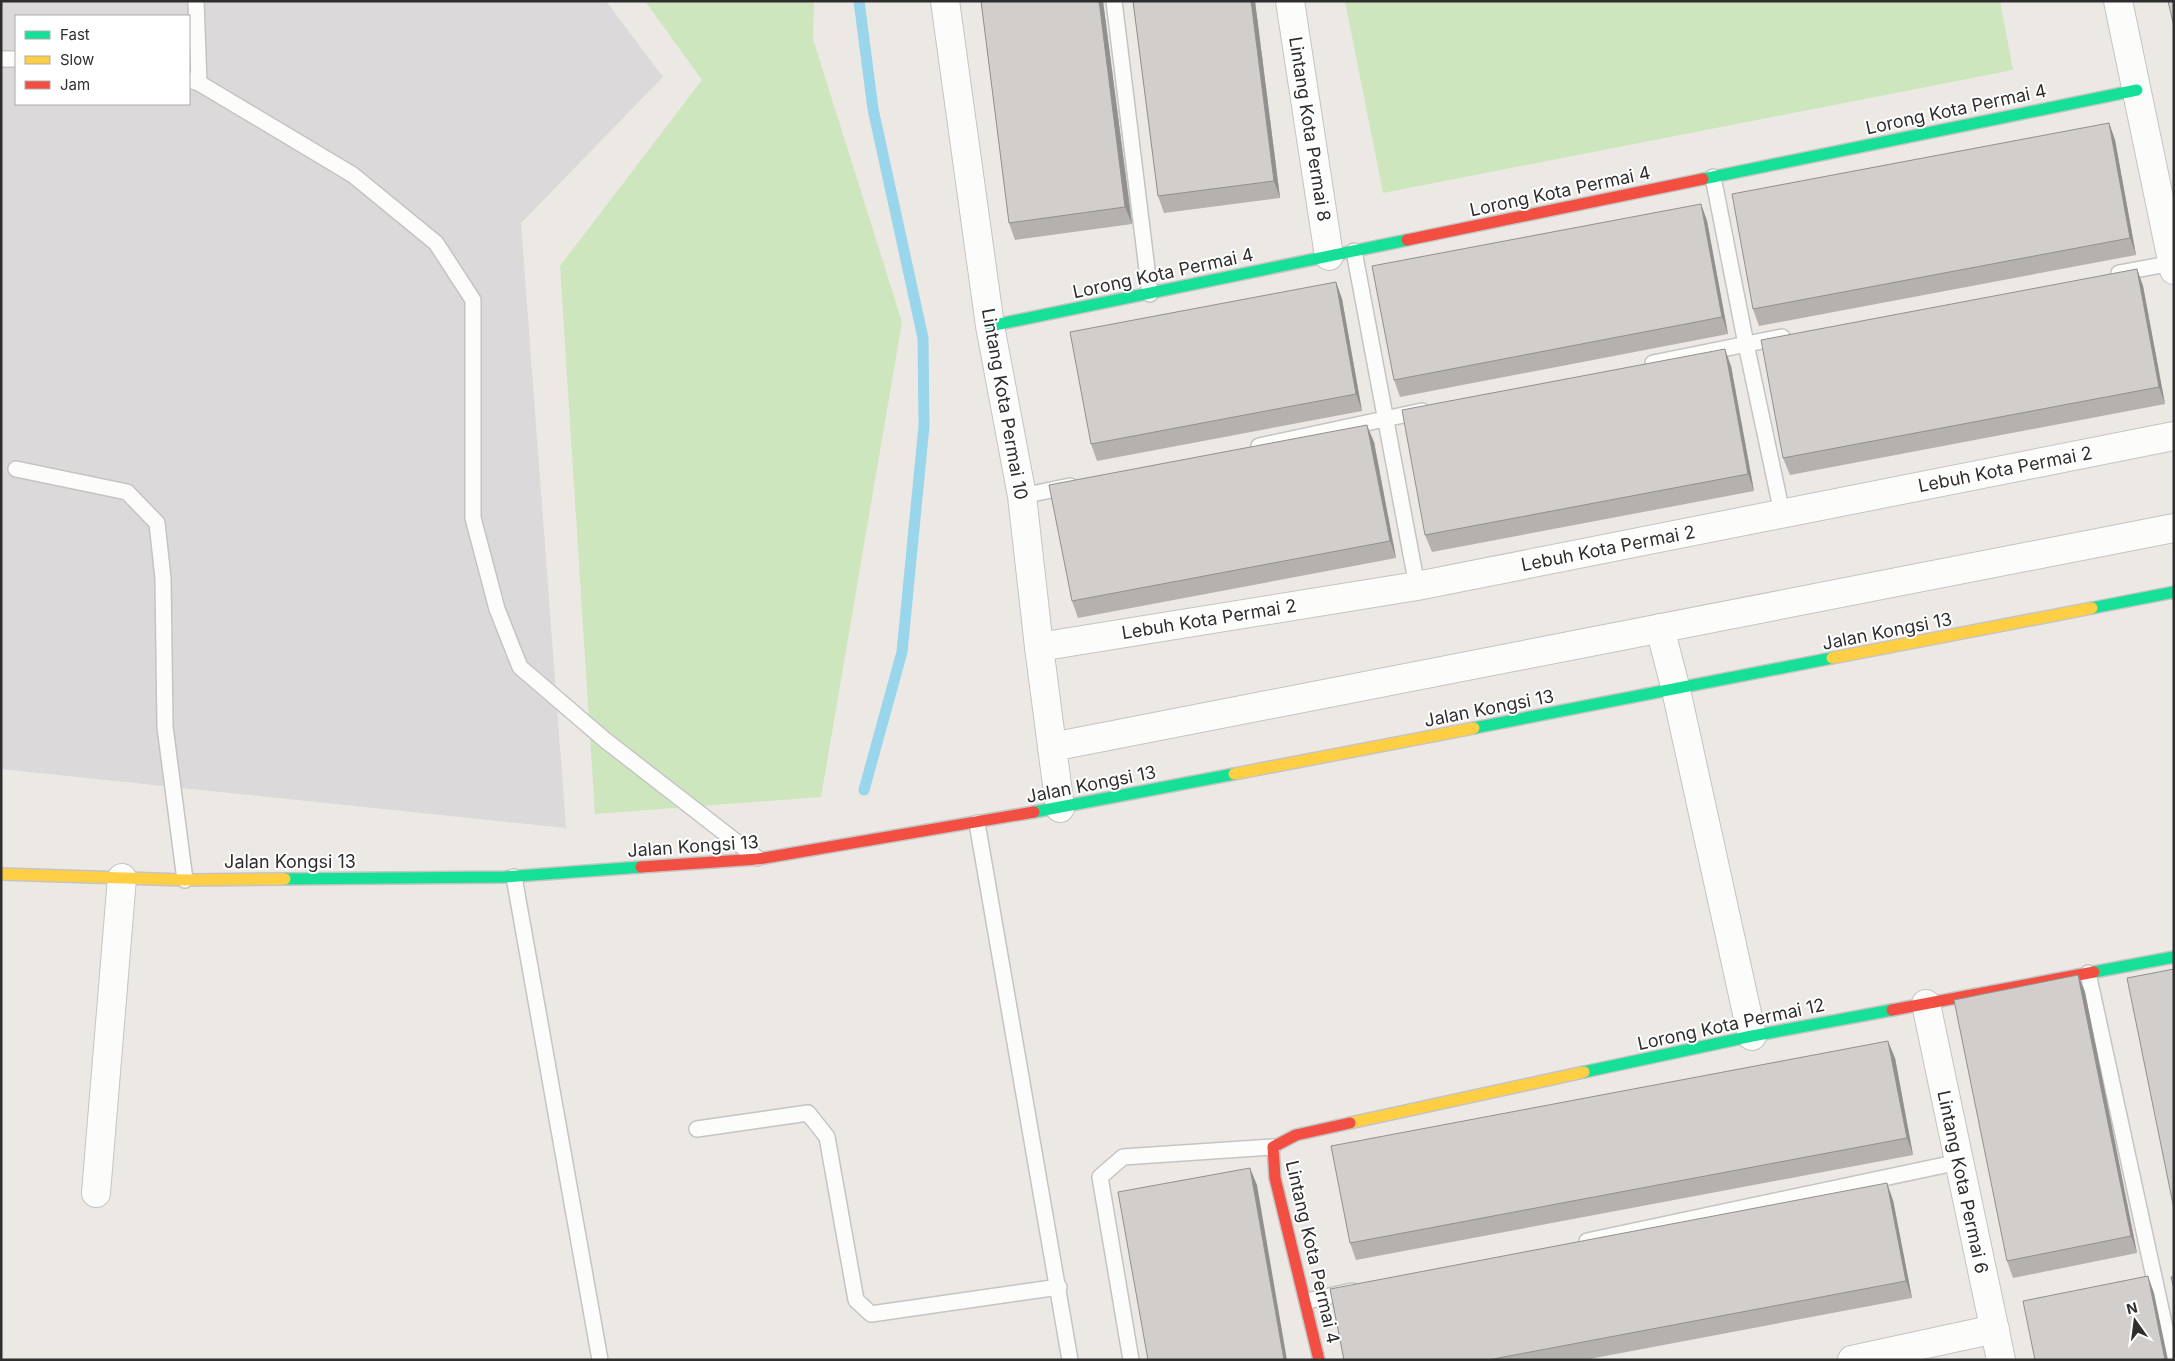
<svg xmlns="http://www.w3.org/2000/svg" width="2175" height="1361" font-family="Inter,sans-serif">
	<rect width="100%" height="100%" fill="#ece8e4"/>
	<path fill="#dcd9db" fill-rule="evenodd" d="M 1,1 L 606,1 L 663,77 L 521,223 L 566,828 L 1,769 ZM 16,16 L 189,16 L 189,104 L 16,104 Z"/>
	<g fill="#cee6be">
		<polygon points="645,1 814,1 813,39 902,322 821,797 595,814 560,266 702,80"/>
		<polygon points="1345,1 2000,1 2013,70 1383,193"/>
	</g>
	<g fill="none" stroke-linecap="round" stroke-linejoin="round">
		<polyline stroke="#99d6ec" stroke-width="11" points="859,1 873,109 923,338 924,426 902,652 864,790"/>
		<g stroke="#c5c4c5" stroke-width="18">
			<g id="lane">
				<polyline points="196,1 199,83"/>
				<polyline points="1114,1 1150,294"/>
				<polyline points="3,59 16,59"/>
				<polyline points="189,80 199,83 353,175 436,243 473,300 473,518 497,609 520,667 605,740 757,858"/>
				<polyline points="1713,177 1746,344 1782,513"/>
				<polyline points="1354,251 1417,586"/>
				<polyline points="2119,273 2173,263"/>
				<polyline points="1653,363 1782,337"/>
				<polyline points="1259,446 1422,411"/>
				<polyline points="16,469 127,492 157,523 163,578 165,727 185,880"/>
				<polyline points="1022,496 1070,486"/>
				<polyline points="977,823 1070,1360"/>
				<polyline points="514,877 600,1360"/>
				<polyline points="2088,973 2172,1360"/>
				<polyline points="697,1129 808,1113 827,1137 856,1300 871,1314 1059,1287"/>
				<polyline points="1587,1241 1959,1162"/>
				<polyline points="1307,1301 1352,1291"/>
				<polyline points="1131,1360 1100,1177 1123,1157 1273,1147"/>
			</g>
		</g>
		<g stroke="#c5c4c5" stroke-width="30">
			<g id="street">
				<polyline points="945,1 990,326 1022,496 1039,647 1060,808"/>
				<polyline points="1290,1 1329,256"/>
				<polyline points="2118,1 2174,270"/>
				<polyline points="1660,628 1676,690 1752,1036"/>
				<polyline points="1039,647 1417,586 2174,436"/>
				<polyline points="1052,747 2174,528"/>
				<polyline points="1926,1004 2001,1360"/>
				<polyline points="96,1193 122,878"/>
				<polyline points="1852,1360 1995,1329"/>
			</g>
		</g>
		<g stroke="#c5c4c5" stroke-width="14">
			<g id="fast">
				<polyline points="1703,179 2137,90"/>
				<polyline points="990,326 1407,240"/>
				<polyline points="2092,608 2174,592"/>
				<polyline points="1474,728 1832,658"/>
				<polyline points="1034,812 1234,774"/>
				<polyline points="285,879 505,877 641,867"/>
				<polyline points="2094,972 2174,957"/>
				<polyline points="1584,1072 1752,1036 1892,1010"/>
			</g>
		</g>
		<g stroke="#c5c4c5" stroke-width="14">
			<g id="slow">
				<polyline points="1832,658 2092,608"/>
				<polyline points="1234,774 1474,728"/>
				<polyline points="1,874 185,880 285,879"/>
				<polyline points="1350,1123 1584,1072"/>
			</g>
		</g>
		<g stroke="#c5c4c5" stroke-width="14">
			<g id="jam">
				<polyline points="1407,240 1703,179"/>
				<polyline points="641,867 758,859 1034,812"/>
				<polyline points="1892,1010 2094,972"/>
				<polyline points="1319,1360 1275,1178 1273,1147 1296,1135 1350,1123"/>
			</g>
		</g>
		<use href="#lane" stroke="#fcfcfb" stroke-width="15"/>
		<use href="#street" stroke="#fcfcfb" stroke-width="28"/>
		<use href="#fast" stroke="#16e098" stroke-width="11"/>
		<use href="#slow" stroke="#ffcf43" stroke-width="11"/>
		<use href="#jam" stroke="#f24e42" stroke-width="11"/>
	</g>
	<g fill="#b4b1af">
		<polygon points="981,1 1103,1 1132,224 1015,240 1009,223"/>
		<polygon points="1133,1 1255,1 1280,198 1164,213 1158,196"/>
		<polygon points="2109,123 2115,140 2136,255 1759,326 1753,309"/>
		<polygon points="1701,204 1707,221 1728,334 1400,397 1394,380"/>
		<polygon points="2137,269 2143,286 2165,404 1790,475 1783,458"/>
		<polygon points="1336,282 1342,299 1362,411 1097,461 1091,444"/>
		<polygon points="1731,366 1754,491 1432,552 1425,535"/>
		<polygon points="1374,442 1396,558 1078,618 1072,601"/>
		<polygon points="2078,975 2085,992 2137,1253 2013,1278 2007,1261"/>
		<polygon points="1895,1058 1913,1155 1356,1260 1350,1243"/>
		<polygon points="1893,1200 1912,1298 1584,1360 1344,1360"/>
	</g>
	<g fill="#92908e">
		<polygon points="1099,1 1103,1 1132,224 1125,207"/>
		<polygon points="1251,1 1255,1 1280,198 1274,181"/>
		<polygon points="2109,123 2115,140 2136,255 2130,238"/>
		<polygon points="1701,204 1707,221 1728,334 1722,317"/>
		<polygon points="2137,269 2143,286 2165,404 2159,387"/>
		<polygon points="1336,282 1342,299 1362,411 1356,394"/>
		<polygon points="1725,349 1731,366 1754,491 1748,474"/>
		<polygon points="1367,425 1374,442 1396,558 1390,541"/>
		<polygon points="2078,975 2085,992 2137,1253 2131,1236"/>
		<polygon points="1888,1041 1895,1058 1913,1155 1907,1138"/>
		<polygon points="1250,1168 1257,1185 1287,1360 1284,1360"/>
		<polygon points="1887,1183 1893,1200 1912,1298 1906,1281"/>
		<polygon points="2148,1276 2154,1293 2168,1360 2165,1360"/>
	</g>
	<g fill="#d1cecb" stroke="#92908e">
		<polygon points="981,1 1099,1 1125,207 1009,223"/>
		<polygon points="1133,1 1251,1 1274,181 1158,196"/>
		<polygon points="2168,1 2174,1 2174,27"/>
		<polygon points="2109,123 2130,238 1753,309 1732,194"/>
		<polygon points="1701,204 1722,317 1394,380 1372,266"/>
		<polygon points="2137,269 2159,387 1783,458 1761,340"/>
		<polygon points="1336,282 1356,394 1091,444 1070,332"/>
		<polygon points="1725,349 1748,474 1425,535 1402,410"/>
		<polygon points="1367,425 1390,541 1072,601 1049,485"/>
		<polygon points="2174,969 2174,1209 2127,978"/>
		<polygon points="2078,975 2131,1236 2007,1261 1954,1000"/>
		<polygon points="1888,1041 1907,1138 1350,1243 1331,1146"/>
		<polygon points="1250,1168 1284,1360 1148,1360 1118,1192"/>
		<polygon points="1887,1183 1906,1281 1488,1360 1344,1360 1330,1289"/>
		<polygon points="2148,1276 2165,1360 2035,1360 2023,1301"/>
		<polygon points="2171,1277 2174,1277 2174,1289"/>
	</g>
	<g text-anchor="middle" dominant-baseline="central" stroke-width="4" stroke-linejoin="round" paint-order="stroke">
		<g font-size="18" fill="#2e2e2e" stroke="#fff">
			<text transform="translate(1956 109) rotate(-12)">Lorong Kota Permai 4</text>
			<text transform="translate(1310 129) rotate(81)">Lintang Kota Permai 8</text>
			<text transform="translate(1560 191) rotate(-12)">Lorong Kota Permai 4</text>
			<text transform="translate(1163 273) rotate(-12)">Lorong Kota Permai 4</text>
			<text transform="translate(1005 404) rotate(80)">Lintang Kota Permai 10</text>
			<text transform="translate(2005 469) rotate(-11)">Lebuh Kota Permai 2</text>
			<text transform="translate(1608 548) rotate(-11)">Lebuh Kota Permai 2</text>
			<text transform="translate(1209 619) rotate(-9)">Lebuh Kota Permai 2</text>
			<text transform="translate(1887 631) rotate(-11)">Jalan Kongsi 13</text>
			<text transform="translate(1489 708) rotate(-11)">Jalan Kongsi 13</text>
			<text transform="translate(1091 784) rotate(-11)">Jalan Kongsi 13</text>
			<text transform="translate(693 846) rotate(-4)">Jalan Kongsi 13</text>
			<text x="290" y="861">Jalan Kongsi 13</text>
			<text transform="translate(1731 1024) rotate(-12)">Lorong Kota Permai 12</text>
			<text transform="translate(1963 1182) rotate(78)">Lintang Kota Permai 6</text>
			<text transform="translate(1313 1252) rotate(77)">Lintang Kota Permai 4</text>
		</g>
	</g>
	<rect width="2175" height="1361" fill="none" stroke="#2e2e2e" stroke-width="5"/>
	<rect x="15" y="15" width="175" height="90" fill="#ffffff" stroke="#ababab"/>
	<rect x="25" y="31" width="25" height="8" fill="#16e098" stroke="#ababab"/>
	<text x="60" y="40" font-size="15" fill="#2e2e2e">Fast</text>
	<rect x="25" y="56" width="25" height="8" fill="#ffcf43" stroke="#ababab"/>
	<text x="60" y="65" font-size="15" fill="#2e2e2e">Slow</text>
	<rect x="25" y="81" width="25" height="8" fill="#f24e42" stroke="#ababab"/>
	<text x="60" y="90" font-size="15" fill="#2e2e2e">Jam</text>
	<g transform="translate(2135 1321) rotate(346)" stroke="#ffffff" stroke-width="4" paint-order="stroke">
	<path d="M0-4L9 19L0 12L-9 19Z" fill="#2e2e2e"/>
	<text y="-8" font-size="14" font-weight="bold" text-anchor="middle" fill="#2e2e2e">N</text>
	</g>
</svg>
